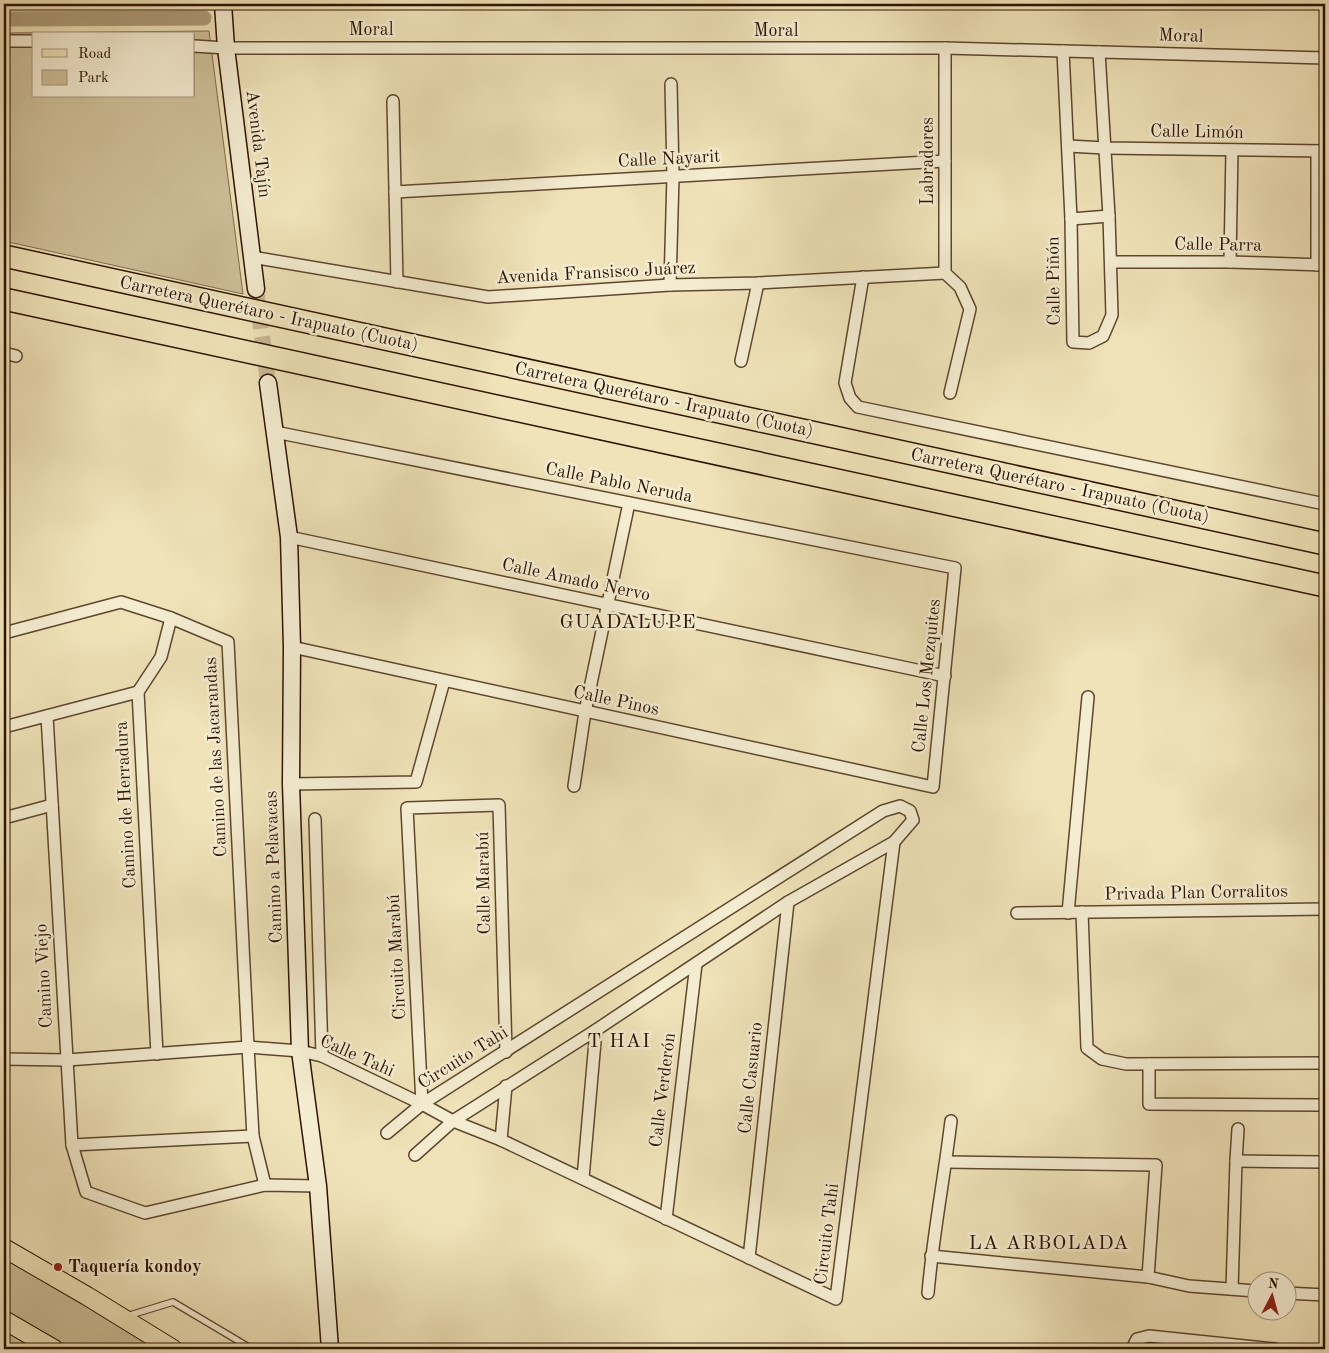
<svg xmlns="http://www.w3.org/2000/svg" width="1329" height="1353" font-family="'Old Standard TT',serif">
	<rect width="100%" height="100%" fill="#f0e3b9"/>
	<filter id="stains"><feTurbulence type="fractalNoise" baseFrequency=".004" numOctaves="4"/><feColorMatrix values="0 0 0 0 .2 0 0 0 0 .09 0 0 0 0 .02 0 0 0 .5 -.17"/></filter>
	<radialGradient id="worn" r=".72"><stop offset=".6" stop-color="#630" stop-opacity="0"/><stop offset="1" stop-color="#630" stop-opacity=".3"/></radialGradient>
	<g fill="#cfc09a" stroke="#7e6a4d" fill-rule="evenodd">
		<path d="M 209,31 L 243,294 L 4,241 L 4,33 ZM 34,34 L 194,34 L 194,96 L 34,96 Z"/>
		<polygon points="4,1257 159,1349 65,1349 4,1314"/>
		<polygon points="4,1331 41,1349 4,1349"/>
	</g>
	<g fill="none" stroke-linecap="round" stroke-linejoin="round">
		<polyline stroke="#ae9c7a" stroke-width="15" points="4,19 204,18"/>
		<polyline stroke="#c9b994" stroke-width="16" stroke-dasharray="16 8" stroke-linecap="butt" points="256,289 268,383"/>
		<g stroke="#5e472e" stroke-width="8">
			<polyline id="lane" points="127,1316 173,1302 247,1346 248,1349"/>
		</g>
		<g stroke="#5e472e" stroke-width="14">
			<g id="street">
				<polyline points="4,41 34,41"/>
				<polyline points="194,46 226,48 945,48 1325,58"/>
				<polyline points="945,48 945,273"/>
				<polyline points="1063,51 1071,219 1073,342 1089,343 1103,336 1112,315 1109,216 1099,52"/>
				<polyline points="393,101 397,282"/>
				<polyline points="1068,146 1105,148 1325,151"/>
				<polyline points="395,192 945,161"/>
				<polyline points="1071,219 1109,216"/>
				<polyline points="252,257 488,297 670,285 758,283 945,273"/>
				<polyline points="1111,262 1230,262 1325,265"/>
				<polyline points="1230,262 1232,150"/>
				<polyline points="1317,265 1317,151"/>
				<polyline points="945,273 960,287 970,309 950,393"/>
				<polyline points="863,277 845,383 850,398 858,407 1325,504"/>
				<polyline points="670,285 673,176 671,84"/>
				<polyline points="4,353 16,356"/>
				<polyline points="741,361 758,283"/>
				<polyline points="275,432 955,568 933,787 292,647"/>
				<polyline points="289,537 945,676"/>
				<polyline points="4,633 121,602 171,618 228,642 248,1047 253,1136 265,1185"/>
				<polyline points="138,692 157,1054"/>
				<polyline points="138,692 161,657 171,618"/>
				<polyline points="47,716 72,1145 86,1192 145,1213 265,1185 318,1186"/>
				<polyline points="4,727 138,692"/>
				<polyline points="291,784 416,782 444,681"/>
				<polyline points="574,786 585,712 629,503"/>
				<polyline points="4,818 52,805"/>
				<polyline points="315,819 322,1056"/>
				<polyline points="1082,912 1087,1048 1102,1059 1126,1064 1325,1063"/>
				<polyline points="1017,913 1325,909"/>
				<polyline points="1068,913 1088,697"/>
				<polyline points="4,1059 67,1060 248,1047 300,1051 322,1056 422,1104 453,1121 501,1140 836,1299 894,842"/>
				<polyline points="1149,1064 1149,1104 1318,1105"/>
				<polyline points="422,1104 407,808 499,805 506,1052"/>
				<polyline points="387,1133 422,1104 883,811 900,806 910,811 913,820 894,842 788,902 596,1030 453,1121 415,1155"/>
				<polyline points="501,1140 506,1086"/>
				<polyline points="72,1145 253,1136"/>
				<polyline points="1236,1161 1325,1162"/>
				<polyline points="946,1162 1156,1165 1148,1277"/>
				<polyline points="583,1178 596,1030"/>
				<polyline points="666,1219 696,964"/>
				<polyline points="931,1256 1148,1277 1189,1286 1256,1291"/>
				<polyline points="749,1258 788,902"/>
				<polyline points="1232,1289 1236,1161 1238,1129"/>
				<path d="M 928,1293 C 933,1235 944,1179 951,1121"/>
				<polyline points="1286,1293 1325,1295"/>
				<polyline points="1132,1349 1137,1339 1149,1336 1275,1349"/>
			</g>
		</g>
		<g stroke="#2e1300" stroke-width="19">
			<g id="secondary">
				<polyline points="223,4 226,48 256,289"/>
				<polyline points="268,383 289,537 292,647 291,784 300,1051 318,1186 330,1349"/>
			</g>
		</g>
		<g stroke="#2e1300" stroke-width="20">
			<g id="primary">
				<polyline points="4,1248 87,1296 173,1349"/>
				<polyline points="4,1320 54,1349"/>
			</g>
		</g>
		<g stroke="#2e1300" stroke-width="24">
			<g id="highway">
				<polyline points="4,256 1325,544"/>
				<polyline points="4,299 1325,586"/>
			</g>
		</g>
		<use href="#lane" stroke="#f5edd2" stroke-width="5.5"/>
		<use href="#street" stroke="#f5edd2" stroke-width="11"/>
		<use href="#secondary" stroke="#f5edd2" stroke-width="16"/>
		<use href="#primary" stroke="#f0e3b9" stroke-width="18"/>
		<use href="#highway" stroke="#f0e3b9" stroke-width="21"/>
	</g>
	<circle fill="#8f2418" stroke="#f5edd2" stroke-width="2" cx="58" cy="1267" r="5"/>
	<g text-anchor="middle" dominant-baseline="central" stroke-width="5" stroke-linejoin="round" paint-order="stroke">
		<g font-size="18" fill="#2e1300" stroke="#f5edd2">
			<text x="371" y="30">Moral</text>
			<text x="776" y="31">Moral</text>
			<text transform="translate(1181 36) rotate(2)">Moral</text>
			<text transform="translate(1197 132) rotate(1)">Calle Limón</text>
			<text transform="translate(258 144) rotate(83)">Avenida Tajín</text>
			<text transform="translate(669 159) rotate(-3)">Calle Nayarit</text>
			<text transform="translate(928 161) rotate(-90)">Labradores</text>
			<text transform="translate(1218 245) rotate(1)">Calle Parra</text>
			<text transform="translate(596 273) rotate(-3)">Avenida Fransisco Juárez</text>
			<text transform="translate(1054 281) rotate(-91)">Calle Piñón</text>
			<text transform="translate(269 314) rotate(12)">Carretera Querétaro - Irapuato (Cuota)</text>
			<text transform="translate(664 400) rotate(12)">Carretera Querétaro - Irapuato (Cuota)</text>
			<text transform="translate(619 483) rotate(11)">Calle Pablo Neruda</text>
			<text transform="translate(1060 486) rotate(12)">Carretera Querétaro - Irapuato (Cuota)</text>
			<text transform="translate(576 580) rotate(12)">Calle Amado Nervo</text>
			<text transform="translate(927 676) rotate(-84)">Calle Los Mezquites</text>
			<text transform="translate(616 701) rotate(12)">Calle Pinos</text>
			<text transform="translate(216 757) rotate(-93)">Camino de las Jacarandas</text>
			<text transform="translate(126 805) rotate(-93)">Camino de Herradura</text>
			<text transform="translate(274 867) rotate(-92)">Camino a Pelavacas</text>
			<text transform="translate(484 883) rotate(-91)">Calle Marabú</text>
			<text transform="translate(1196 893) rotate(-1)">Privada Plan Corralitos</text>
			<text transform="translate(397 957) rotate(-93)">Circuito Marabú</text>
			<text transform="translate(44 976) rotate(-93)">Camino Viejo</text>
			<text transform="translate(357 1056) rotate(24)">Calle Tahi</text>
			<text transform="translate(463 1058) rotate(-32)">Circuito Tahi</text>
			<text transform="translate(751 1078) rotate(-84)">Calle Casuario</text>
			<text transform="translate(663 1090) rotate(-83)">Calle Verderón</text>
			<text transform="translate(827 1234) rotate(-83)">Circuito Tahi</text>
		</g>
		<g font-size="18" font-weight="bold" fill="#2e1300" stroke="#f5edd2" text-anchor="start">
			<text x="68" y="1267">Taquería kondoy</text>
		</g>
		<g font-size="20" letter-spacing="1" fill="#2e1300" stroke="#f5edd2">
			<text x="628" y="623">GUADALUPE</text>
			<text x="619" y="1042">T HAI</text>
			<text x="1049" y="1244">LA ARBOLADA</text>
		</g>
	</g>
	<rect width="1329" height="1353" fill="none" stroke="#f0e3b9" stroke-width="20"/>
	<rect x="5" y="5" width="1319" height="1343" fill="none" stroke="#2e1300" stroke-width="2.5"/>
	<rect x="10" y="10" width="1309" height="1333" fill="none" stroke="#2e1300"/>
	<rect x="32" y="32" width="162" height="65" fill="#f5edd2" stroke="#a5967e"/>
	<rect x="42" y="49" width="25" height="8" fill="#f0e3b9" stroke="#a5967e"/>
	<text x="78" y="58" font-size="15" fill="#2e1300">Road</text>
	<rect x="42" y="70" width="25" height="15" fill="#cfc09a" stroke="#a5967e"/>
	<text x="78" y="82" font-size="15" fill="#2e1300">Park</text>
	<g transform="translate(1272 1296) rotate(6)"><circle r="24" fill="#f5edd2" stroke="#a5967e"/>
	<path d="M0-4L9 19L0 12L-9 19Z" fill="#8f2418"/>
	<text y="-8" font-size="14" font-weight="bold" text-anchor="middle" fill="#2e1300">N</text>
	</g>
	<rect width="100%" height="100%" filter="url(#stains)"/>
	<rect width="100%" height="100%" fill="url(#worn)"/>
</svg>
